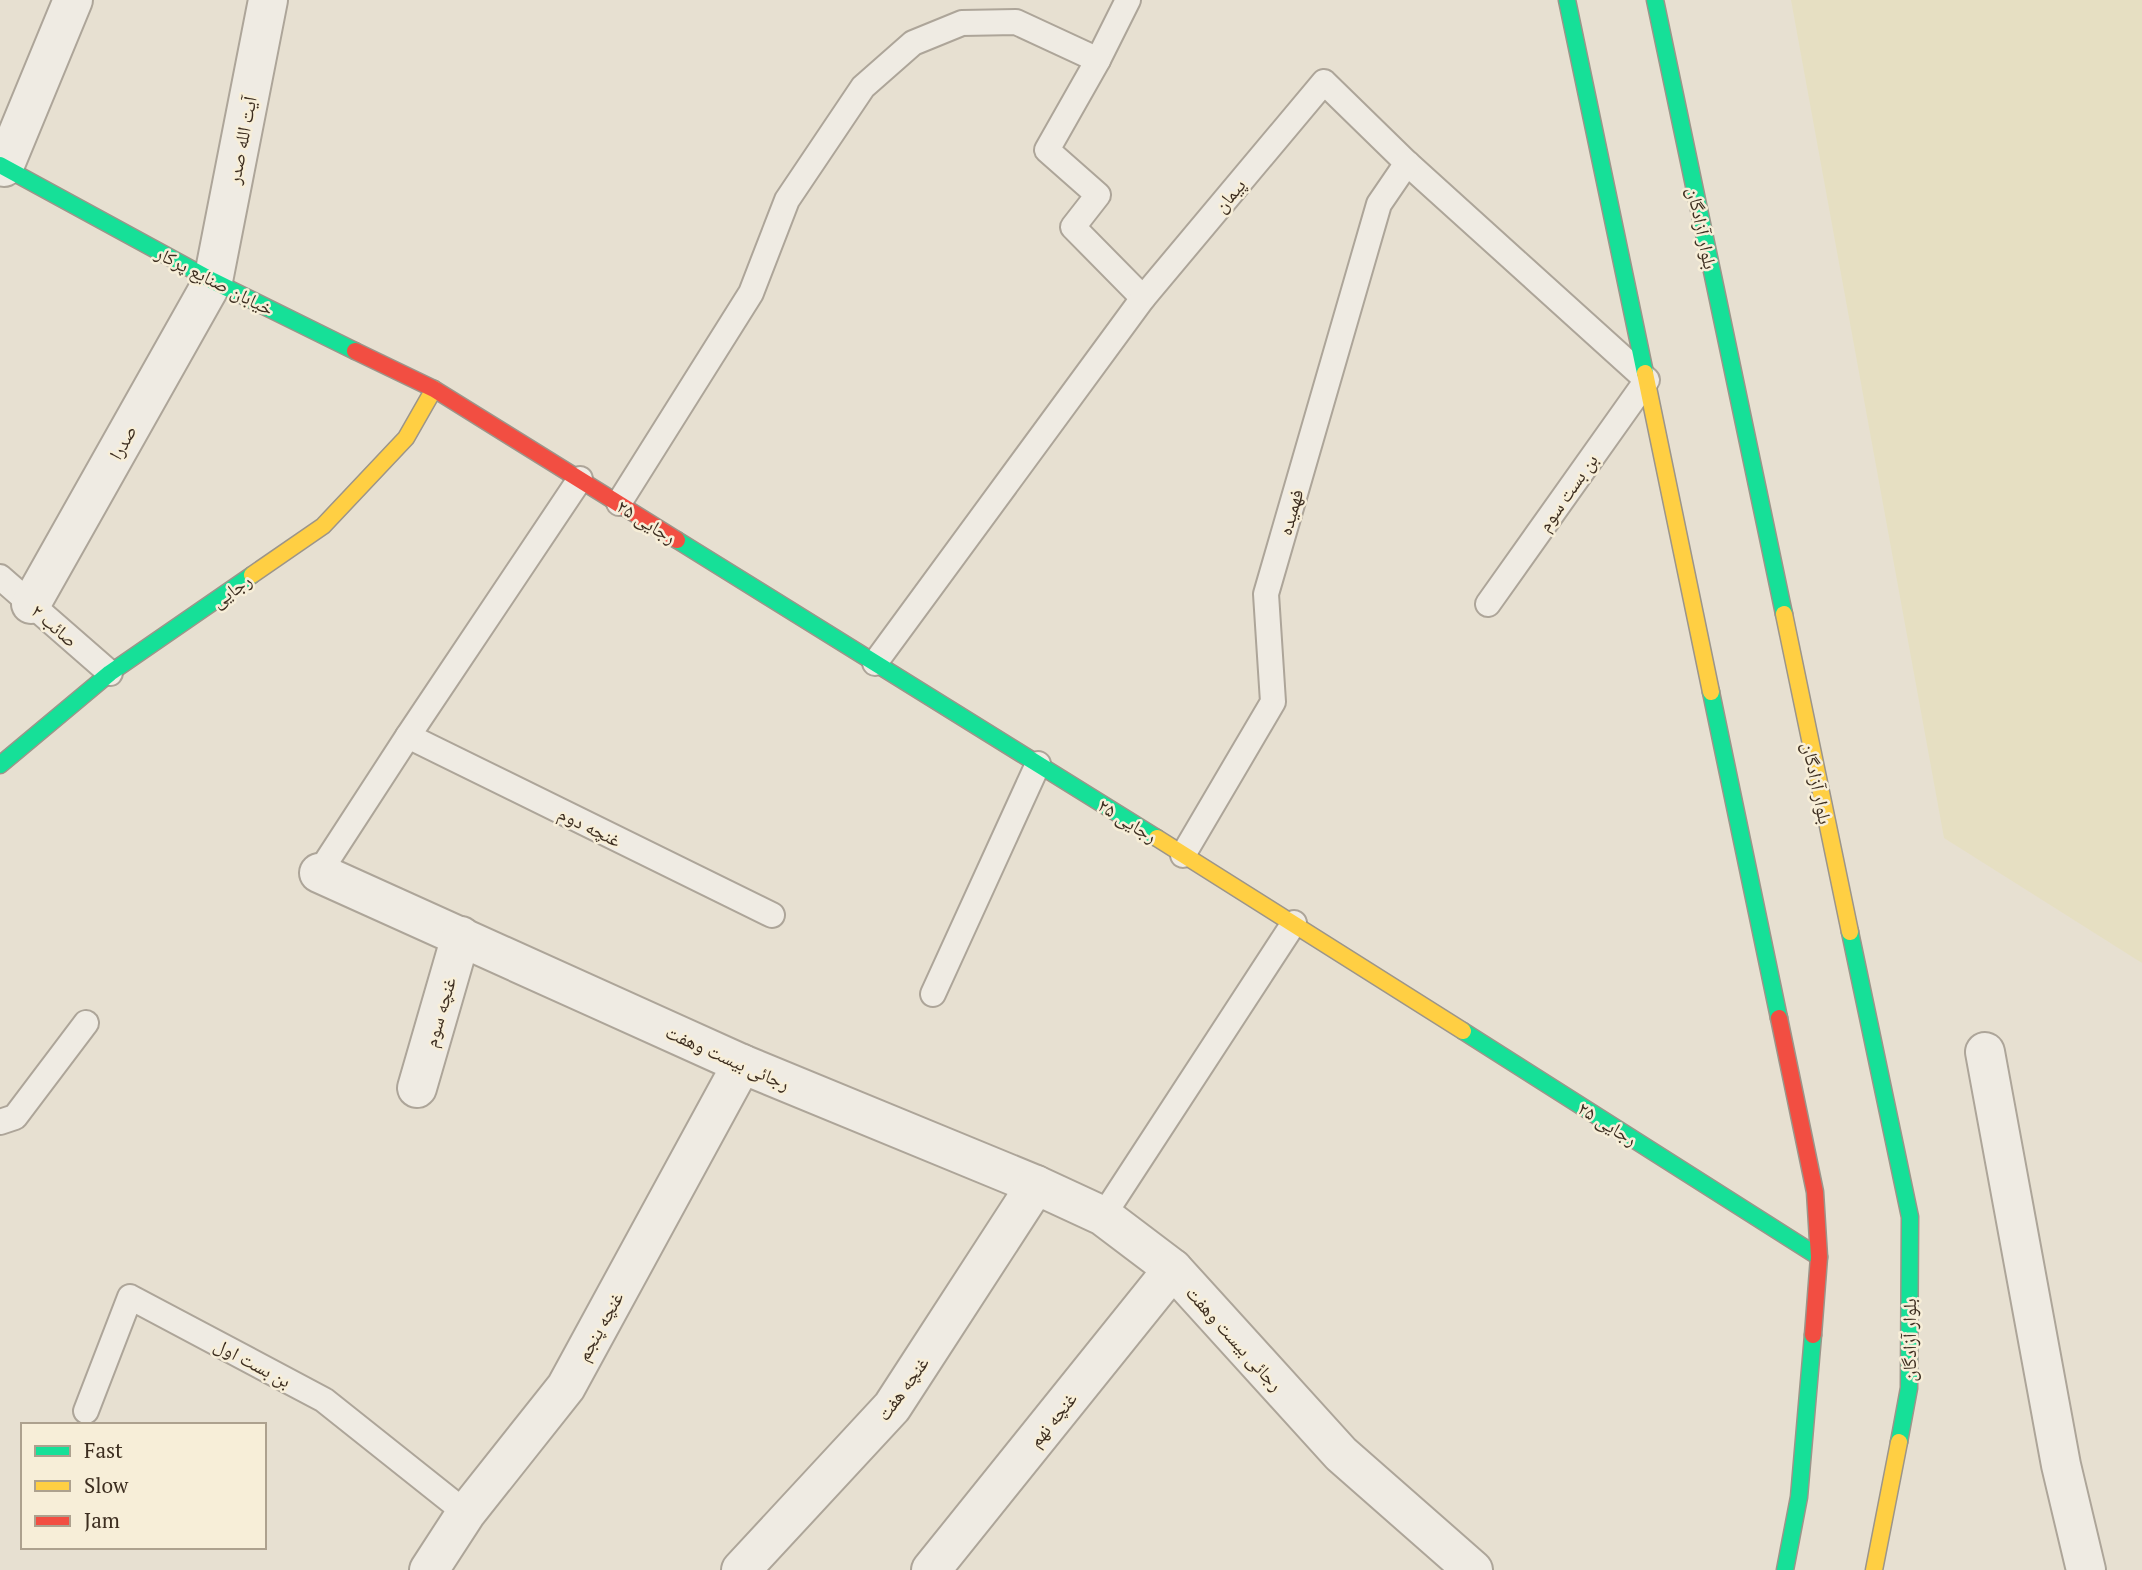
<svg xmlns="http://www.w3.org/2000/svg" width="2142" height="1570" font-family="'PT Serif','Noto Naskh Arabic',serif">
	<rect width="100%" height="100%" fill="#e7e0d1"/>
	<polygon fill="#e6dfc2" points="1791,0 2142,0 2142,963 1944,838"/>
	<g fill="none" stroke-linecap="round" stroke-linejoin="round">
		<g stroke="#ada599" stroke-width="28">
			<g id="lane">
				<polyline points="1098,60 1128,0"/>
				<polyline points="619,503 751,293 787,200 863,87 913,43 962,23 1016,22 1098,60 1047,150 1098,195 1073,227 1143,298"/>
				<polyline points="0,577 110,673"/>
				<polyline points="875,663 1143,298 1324,82 1407,163 1647,380 1488,604"/>
				<polyline points="408,736 772,915"/>
				<polyline points="1183,855 1273,702 1266,594 1379,204 1407,163"/>
				<polyline points="319,873 408,736 580,479"/>
				<polyline points="933,994 1038,764"/>
				<polyline points="0,1122 15,1117 86,1023"/>
				<polyline points="1103,1216 1294,923"/>
				<polyline points="86,1411 130,1297 324,1400 466,1513"/>
			</g>
		</g>
		<g stroke="#ada599" stroke-width="42">
			<g id="street">
				<polyline points="4,167 73,0"/>
				<polyline points="31,604 213,281 268,0"/>
				<polyline points="319,873 742,1064 1036,1185 1103,1216 1173,1269 1341,1454 1473,1570"/>
				<polyline points="1985,1052 2061,1465 2086,1570"/>
				<polyline points="417,1088 461,936"/>
				<polyline points="429,1570 466,1513 566,1387 742,1064"/>
				<polyline points="741,1570 892,1407 1036,1185"/>
				<polyline points="931,1570 1173,1269"/>
			</g>
		</g>
		<g stroke="#9c958a" stroke-width="19">
			<g id="fast">
				<polyline points="1567,0 1645,373"/>
				<polyline points="1655,0 1784,614"/>
				<polyline points="0,165 213,281 355,351"/>
				<polyline points="677,540 1157,838"/>
				<polyline points="1711,692 1779,1018"/>
				<polyline points="0,765 110,673 252,575"/>
				<polyline points="1850,932 1910,1217 1909,1388 1899,1442"/>
				<polyline points="1463,1031 1819,1257"/>
				<polyline points="1785,1570 1799,1497 1813,1335"/>
			</g>
		</g>
		<g stroke="#9c958a" stroke-width="19">
			<g id="slow">
				<polyline points="1645,373 1711,692"/>
				<polyline points="252,575 323,526 406,438 434,389"/>
				<polyline points="1784,614 1850,932"/>
				<polyline points="1157,838 1463,1031"/>
				<polyline points="1874,1570 1899,1442"/>
			</g>
		</g>
		<g stroke="#9c958a" stroke-width="19">
			<g id="jam">
				<polyline points="355,351 434,389 677,540"/>
				<polyline points="1779,1018 1815,1192 1819,1257 1813,1335"/>
			</g>
		</g>
		<use href="#lane" stroke="#efebe3" stroke-width="24"/>
		<use href="#street" stroke="#efebe3" stroke-width="38"/>
		<use href="#fast" stroke="#16e098" stroke-width="16"/>
		<use href="#slow" stroke="#ffcf43" stroke-width="16"/>
		<use href="#jam" stroke="#f24e42" stroke-width="16"/>
	</g>
	<g text-anchor="middle" dominant-baseline="central" stroke-width="5" stroke-linejoin="round" paint-order="stroke">
		<g font-size="19" fill="#3d2e20" stroke="#f7eed8">
			<text transform="translate(241 140) rotate(-79)">آیت الله صدر</text>
			<text transform="translate(1229 195) rotate(-50)">پیمان</text>
			<text transform="translate(1703 228) rotate(78)">بلوار آزادگان</text>
			<text transform="translate(215 280) rotate(27)">خیابان صنایع پرکار</text>
			<text transform="translate(122 442) rotate(-61)">صدرا</text>
			<text transform="translate(1567 492) rotate(-55)">بن بست سوم</text>
			<text transform="translate(1290 512) rotate(-74)">فهمیده</text>
			<text transform="translate(647 521) rotate(32)">رجایی ۲۵</text>
			<text transform="translate(231 590) rotate(-35)">رجایی</text>
			<text transform="translate(55 625) rotate(41)">صائب ۲</text>
			<text transform="translate(1818 783) rotate(78)">بلوار آزادگان</text>
			<text transform="translate(1128 820) rotate(32)">رجایی ۲۵</text>
			<text transform="translate(590 826) rotate(26)">غنچه دوم</text>
			<text transform="translate(439 1012) rotate(-74)">غنچه سوم</text>
			<text transform="translate(728 1057) rotate(24)">رجائی بیست وهفت</text>
			<text transform="translate(1608 1123) rotate(32)">رجایی ۲۵</text>
			<text transform="translate(599 1326) rotate(-61)">غنچه پنجم</text>
			<text transform="translate(1235 1338) rotate(48)">رجائی بیست وهفت</text>
			<text transform="translate(1908 1340) rotate(-90)">بلوار آزادگان</text>
			<text transform="translate(253 1362) rotate(28)">بن بست اول</text>
			<text transform="translate(902 1388) rotate(-54)">غنچه هفت</text>
			<text transform="translate(1052 1419) rotate(-51)">غنچه نهم</text>
		</g>
	</g>
	<rect x="21" y="1423" width="245" height="126" fill="#f7eed8" stroke="#ada18e" stroke-width="2"/>
	<rect x="35" y="1446" width="35" height="10" fill="#16e098" stroke="#ada18e" stroke-width="2"/>
	<text x="84" y="1458" font-size="21" fill="#3d2e20">Fast</text>
	<rect x="35" y="1481" width="35" height="10" fill="#ffcf43" stroke="#ada18e" stroke-width="2"/>
	<text x="84" y="1493" font-size="21" fill="#3d2e20">Slow</text>
	<rect x="35" y="1516" width="35" height="10" fill="#f24e42" stroke="#ada18e" stroke-width="2"/>
	<text x="84" y="1528" font-size="21" fill="#3d2e20">Jam</text>
</svg>
